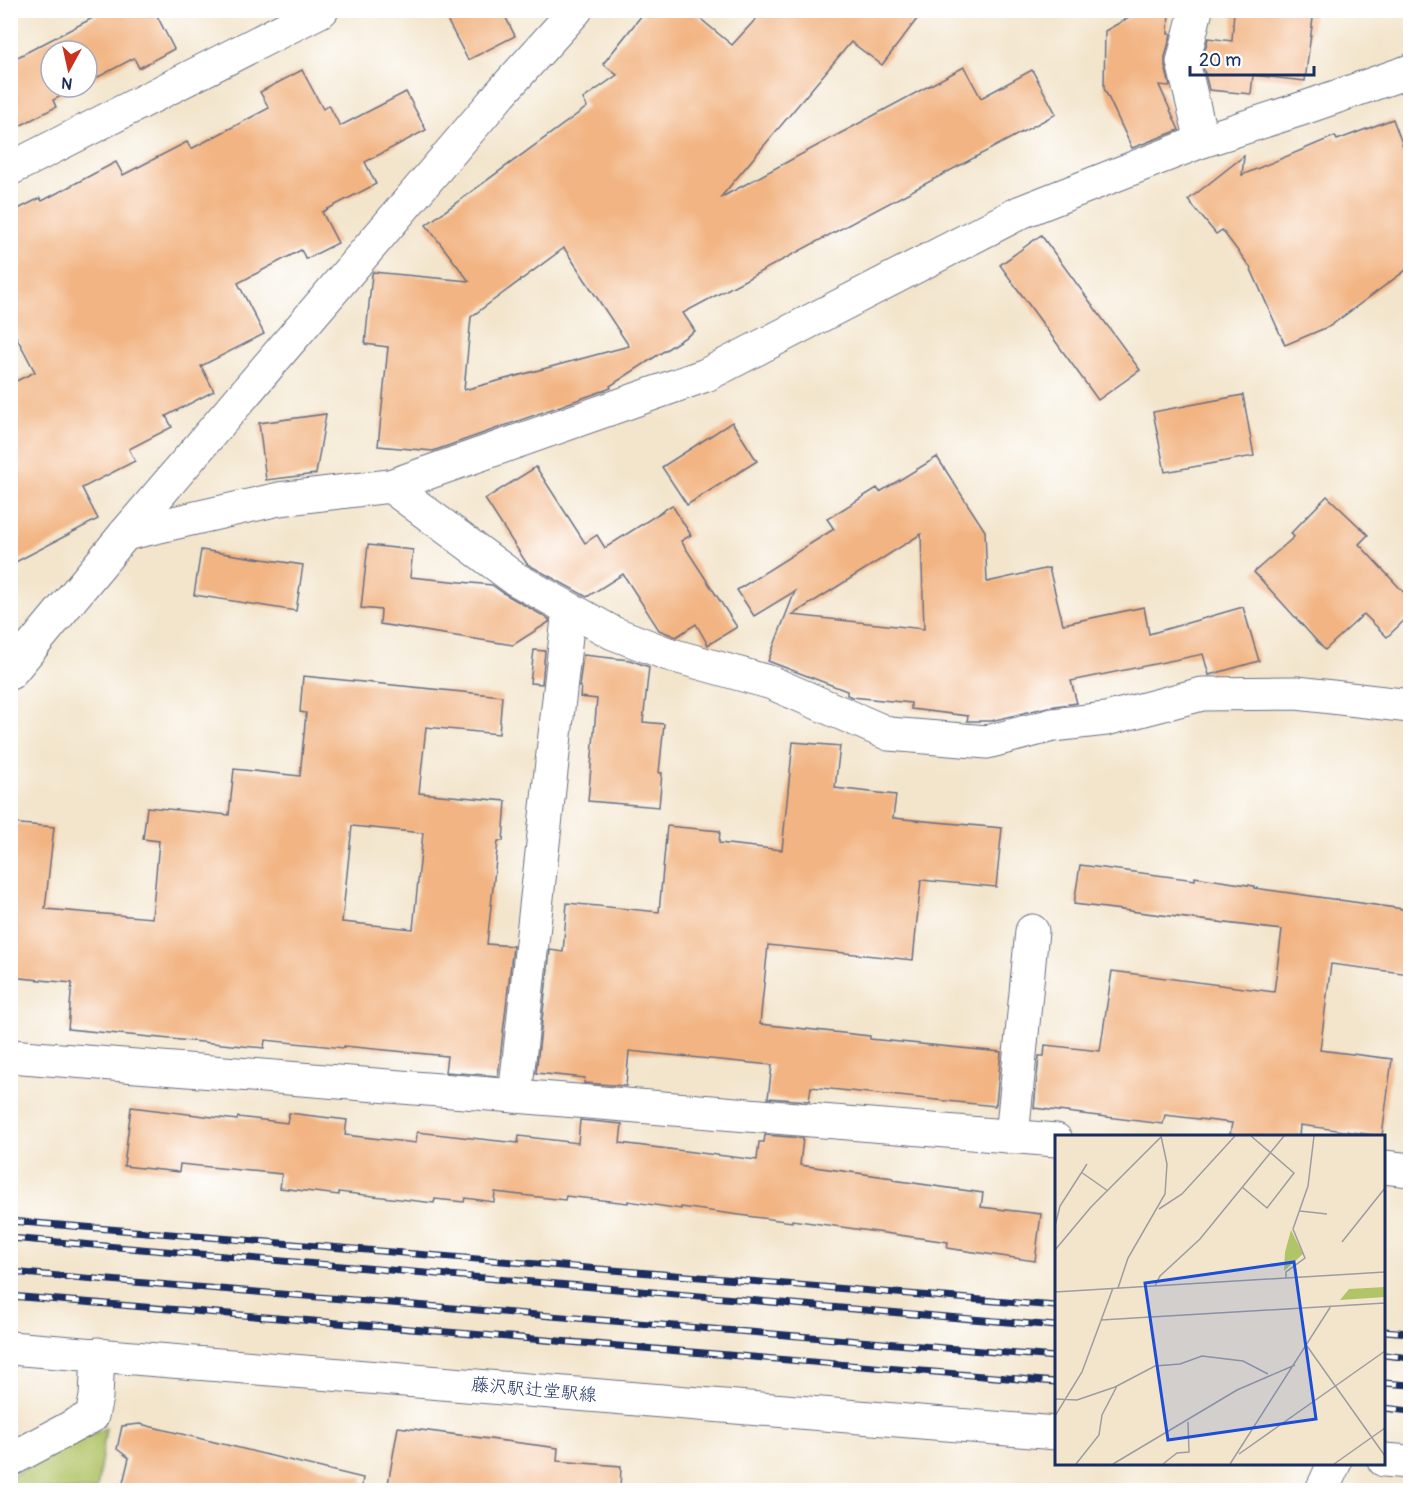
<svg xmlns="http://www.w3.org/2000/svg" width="1421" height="1501" font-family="Pangolin,'Klee One',sans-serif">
	<rect width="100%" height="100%" fill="#fff"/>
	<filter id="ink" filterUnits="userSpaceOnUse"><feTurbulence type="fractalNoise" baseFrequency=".0167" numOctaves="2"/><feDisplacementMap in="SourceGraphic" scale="12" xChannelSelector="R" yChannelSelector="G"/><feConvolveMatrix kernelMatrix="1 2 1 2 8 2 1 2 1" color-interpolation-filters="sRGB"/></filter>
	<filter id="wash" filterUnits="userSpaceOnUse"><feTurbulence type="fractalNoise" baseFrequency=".008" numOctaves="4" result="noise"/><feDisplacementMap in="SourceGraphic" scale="24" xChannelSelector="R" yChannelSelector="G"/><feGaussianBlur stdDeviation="1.35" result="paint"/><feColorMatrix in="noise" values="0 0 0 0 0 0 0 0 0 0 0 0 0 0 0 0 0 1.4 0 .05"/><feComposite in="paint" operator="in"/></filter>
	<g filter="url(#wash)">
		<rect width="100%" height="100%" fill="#f3e5cc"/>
		<polygon fill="#b1c468" stroke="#667a63" stroke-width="1.5" points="106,1428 97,1490 11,1490 10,1477 55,1452"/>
		<g id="blocks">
			<g fill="#f2b482" fill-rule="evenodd">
				<polygon points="108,10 154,10 174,49 139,68 134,58 87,83 87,51 51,51 51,87 79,87 53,100 56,107 10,131 10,61"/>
				<polygon points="442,10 502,10 515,36 468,60"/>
				<path d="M 646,10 L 690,10 L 732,45 L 764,10 L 924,10 L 882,65 L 851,42 L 720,198 L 964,67 L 981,98 L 1032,70 L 1056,114 L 683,313 L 695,331 L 610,386 L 611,388 L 433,451 L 378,446 L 388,347 L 365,344 L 372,274 L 373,272 L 469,281 L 426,225 L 587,107 L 583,99 L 617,75 L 603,64 ZM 564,248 L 629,346 L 464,390 L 471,317 Z"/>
				<polygon points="1142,10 1169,10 1168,34 1171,34 1165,57 1165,66 1170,86 1159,85 1179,130 1132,148 1104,88 1105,31"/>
				<polygon points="1234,10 1314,10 1305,81 1253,75 1251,94 1209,90 1202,62 1208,38 1232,41"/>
				<polygon points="302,70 323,109 329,105 340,126 406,92 426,130 365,162 376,184 322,212 338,243 306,259 301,250 238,283 264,334 201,366 214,391 166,416 172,427 129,449 135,461 82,488 98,519 10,565 10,384 35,372 10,325 10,213 40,198 42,201 116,162 123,175 187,142 191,149 269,108 260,92"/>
				<polygon points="1393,119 1410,165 1410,267 1330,326 1285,345 1250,267 1222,230 1216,234 1188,200 1244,156 1242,175 1335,136 1337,140"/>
				<polygon points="1041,235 1140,370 1098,400 1000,265"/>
				<polygon points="1243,395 1254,456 1165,472 1153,412"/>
				<polygon points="326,414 316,474 266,480 259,423"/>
				<polygon points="732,422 757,461 687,505 662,467"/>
				<path d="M 937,457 L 985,531 L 987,582 L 1049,568 L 1063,624 L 1144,607 L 1149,634 L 1243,607 L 1259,661 L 1209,675 L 1203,654 L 1071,681 L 1077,703 L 1048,707 L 991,721 L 967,721 L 968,716 L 911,709 L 911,703 L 852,697 L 847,695 L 847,691 L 768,661 L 795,591 L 754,616 L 737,590 L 834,529 L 827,519 L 877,488 L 880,492 ZM 921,534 L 924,629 L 792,615 Z"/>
				<polygon points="536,467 585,543 597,535 605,548 672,505 691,535 681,541 737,627 708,645 696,624 676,637 674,636 659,630 623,574 587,597 527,564 485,499"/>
				<polygon points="1327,496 1368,535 1359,544 1410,599 1410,615 1387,637 1364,614 1325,650 1254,572 1294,537 1291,533"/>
				<polygon points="368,545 413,550 410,577 492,585 505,594 549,619 549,622 513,645 380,624 381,610 361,608"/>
				<polygon points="201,550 303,565 296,611 194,595"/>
				<polygon points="534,650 545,651 542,684 530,683"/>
				<polygon points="583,655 630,660 649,667 643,722 664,724 659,773 662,773 659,807 588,801 597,699 580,697 581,687 579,687"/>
				<path d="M 303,676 L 502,696 L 499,734 L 426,727 L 419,793 L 506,801 L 503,841 L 498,841 L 487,944 L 513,946 L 498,1076 L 445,1072 L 447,1056 L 344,1046 L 344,1048 L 265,1040 L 264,1048 L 68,1029 L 72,983 L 10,977 L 10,823 L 54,827 L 45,909 L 152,918 L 159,841 L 143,839 L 147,807 L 229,815 L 234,769 L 300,776 L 306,713 L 300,712 ZM 352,826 L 423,833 L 413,929 L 342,922 Z"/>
				<polygon points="793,742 840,746 835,788 896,795 893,818 1002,828 996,887 921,880 913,960 768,945 760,1024 870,1036 870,1039 1001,1052 996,1104 995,1104 995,1106 811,1087 809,1101 768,1098 772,1065 629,1051 626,1086 584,1083 585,1078 536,1073 550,950 563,952 567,903 659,912 667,826 720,831 719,843 782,850"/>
				<polygon points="1080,865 1195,880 1195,877 1254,886 1254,888 1410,910 1410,974 1331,964 1320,1050 1392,1059 1382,1136 1300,1125 1299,1137 1249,1137 1230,1134 1232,1123 1165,1115 1163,1124 1034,1108 1039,1056 1044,1056 1045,1045 1100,1051 1112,971 1274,992 1282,930 1074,904"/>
				<polygon points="131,1107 237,1120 238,1117 287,1123 289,1113 347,1120 345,1135 416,1143 417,1132 518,1143 519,1136 578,1143 580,1120 622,1124 620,1143 757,1160 759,1142 764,1142 765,1135 803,1138 800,1165 893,1178 893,1180 983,1193 981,1207 1041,1214 1035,1261 947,1248 948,1242 792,1220 792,1222 681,1207 681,1209 628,1201 628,1203 566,1196 565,1200 495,1192 494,1202 465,1198 464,1202 435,1199 434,1203 339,1192 339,1195 280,1188 282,1174 180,1164 179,1172 124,1166"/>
				<polygon points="140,1424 363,1478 361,1491 121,1491 129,1458 117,1449 122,1426"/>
				<polygon points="398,1427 558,1448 557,1461 621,1466 620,1491 436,1491 388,1484"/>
			</g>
		</g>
	</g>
	<g filter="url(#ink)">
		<use href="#blocks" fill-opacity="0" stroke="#676f84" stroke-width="1.5"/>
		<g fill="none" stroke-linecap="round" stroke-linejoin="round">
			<g stroke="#676f84" stroke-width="35">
				<g id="minor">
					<polyline points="1196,10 1183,62 1202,141"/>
					<polyline points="10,169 322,10"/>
					<polyline points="390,486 514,578 613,633 668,654 772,683 889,734 987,742 1053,725 1106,719 1202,694 1297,693 1410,706"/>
					<polyline points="125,534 279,499 390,486 706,375 1021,212 1202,141 1304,108 1410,71"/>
					<polyline points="10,673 125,534 501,93 576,10"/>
					<polyline points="10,1056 515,1096 1056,1140"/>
					<polyline points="515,1096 569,609"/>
					<polyline points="1012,1137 1032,931"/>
					<polyline points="1384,1167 1410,1170"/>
					<polyline points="10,1348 1056,1433"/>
					<polyline points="10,1460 92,1416 96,1397 98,1354"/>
					<polyline points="1384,1460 1410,1462"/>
					<polyline points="1322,1490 1334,1464"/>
				</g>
			</g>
			<use href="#minor" stroke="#fff" stroke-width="33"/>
			<g stroke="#1b2f5e" stroke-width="7">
				<g id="rail">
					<polyline points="10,1221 1056,1306"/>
					<polyline points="10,1238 1056,1326"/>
					<polyline points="10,1272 1056,1357"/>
					<polyline points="10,1296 1056,1382"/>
					<polyline points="1384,1331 1410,1333"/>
					<polyline points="1384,1355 1410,1358"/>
					<polyline points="1384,1383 1410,1385"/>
					<polyline points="1384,1408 1410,1411"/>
				</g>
			</g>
			<use href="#rail" stroke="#fff" stroke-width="4.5" stroke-dasharray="14" stroke-linecap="butt"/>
		</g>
	</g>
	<g text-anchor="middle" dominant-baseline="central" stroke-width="4.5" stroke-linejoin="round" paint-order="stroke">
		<g font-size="18" fill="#1b2f5e" stroke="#fff">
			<text transform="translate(534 1390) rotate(5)">藤沢駅辻堂駅線</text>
		</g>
	</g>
	<g transform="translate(1055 1135)">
		<rect width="330" height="330" fill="#f3e5cc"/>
		<path d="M 236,95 L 248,119 L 229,136 L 230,117 ZM 330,152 L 330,162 L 285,165 L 294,154 Z" fill="#b1c468"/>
		<path fill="none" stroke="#9d9ca0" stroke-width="1.5" d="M 26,37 L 53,56M 187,52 L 212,73 L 239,38 L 196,1M 104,74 L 127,59 L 180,1M 245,76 L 272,79M 0,91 L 5,71 L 32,29M 287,107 L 330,53M 0,115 L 36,72 L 106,2M 231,143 L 231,137 L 250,123 L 238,94 L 253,51 L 259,1M 100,151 L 105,141 L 145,104 L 229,1M 63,153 L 73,123 L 110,59 L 112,29 L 106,1M 0,157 L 330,137M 46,185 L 330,168M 252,211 L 330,321M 0,264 L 22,265 L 60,252 L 100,231 L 125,229 L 147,221 L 188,226 L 213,239M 0,281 L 27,237 L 58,153M 184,319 L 330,216M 21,329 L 44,300 L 47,280 L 62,251M 58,329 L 182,255 L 240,230M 108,329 L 122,318 L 134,317 L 133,287M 175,329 L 276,171M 279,329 L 330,293"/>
		<path fill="#1d4ed8" fill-opacity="0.15" stroke="#1d4ed8" stroke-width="3" d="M 239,127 L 261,284 L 113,305 L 90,148 Z"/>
		<rect width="330" height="330" fill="none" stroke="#1b2f5e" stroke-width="3"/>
	</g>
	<rect width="1421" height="1501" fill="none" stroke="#fff" stroke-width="36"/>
	<g transform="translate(69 69) rotate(188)"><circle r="28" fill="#ffffff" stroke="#a4acbf" stroke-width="1.5"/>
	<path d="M0-4.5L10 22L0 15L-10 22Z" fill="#c8321e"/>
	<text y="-9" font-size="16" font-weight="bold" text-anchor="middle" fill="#1b2f5e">N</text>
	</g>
	<path d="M1190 66v9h124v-9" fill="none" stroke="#1b2f5e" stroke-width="3"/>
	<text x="1199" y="66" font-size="18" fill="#1b2f5e" stroke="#ffffff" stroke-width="4.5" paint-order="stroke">20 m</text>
</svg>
